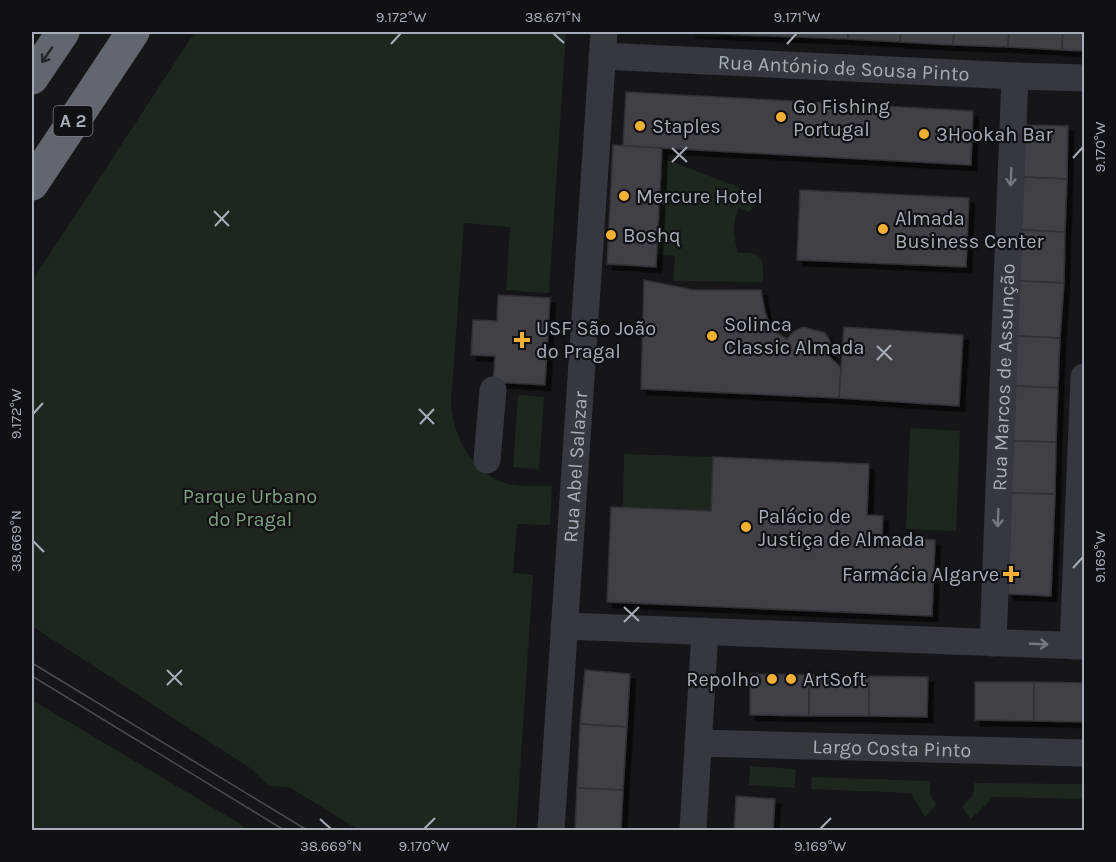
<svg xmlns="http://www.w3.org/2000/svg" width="1116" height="862" font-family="Karla,sans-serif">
	<defs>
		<filter id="shadow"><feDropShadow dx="5.5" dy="5.5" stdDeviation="0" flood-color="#0009"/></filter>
	</defs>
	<rect width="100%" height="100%" fill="#161618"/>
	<g fill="#1e261f">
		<path d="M 195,32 L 566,32 L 549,293 L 506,290 L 510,227 L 464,223 L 451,402 C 453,438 474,479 514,485 C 527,487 540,486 552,486 L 550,525 L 517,524 L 513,573 L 533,575 L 516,830 L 359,830 L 289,787 L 269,786 L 250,768 L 32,626 L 32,281 Z"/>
		<path d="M 662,158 L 754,193 L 756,204 L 749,212 L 739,208 C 731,223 734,237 738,253 C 763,251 764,259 763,282 L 673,281 L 675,256 L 657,255 Z"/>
		<polygon points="518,395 544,397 539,469 513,467"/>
		<polygon points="910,428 960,431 956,531 906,529"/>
		<polygon points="624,454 713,457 711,511 623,509"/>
		<polygon points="32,700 237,822 248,830 32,830"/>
		<polygon points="750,766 796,769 795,788 749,785"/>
		<polygon points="812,777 930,781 930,794 936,805 925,817 911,793 811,789"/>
		<polygon points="974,783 1084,784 1084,799 993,797 971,819 962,807 973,795"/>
	</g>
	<g fill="#404145" stroke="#303034" stroke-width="1.5" filter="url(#shadow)">
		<polygon points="689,32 743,32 742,35"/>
		<polygon points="743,32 798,32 798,37 742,35"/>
		<polygon points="798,32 848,32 848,39 798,37"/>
		<polygon points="848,32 901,32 900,42 848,39"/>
		<polygon points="901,32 954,32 953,45 900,42"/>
		<polygon points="954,32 1009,32 1008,47 953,45"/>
		<polygon points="1009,32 1063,32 1062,50 1008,47"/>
		<polygon points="1063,32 1084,32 1084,51 1062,50"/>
		<polygon points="626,92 973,111 971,165 623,146"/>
		<polygon points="1024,125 1068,126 1067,179 1022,177"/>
		<polygon points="613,145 662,148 656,267 607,264"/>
		<polygon points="1022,177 1067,179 1065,232 1021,230"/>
		<polygon points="800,190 969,198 966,267 797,260"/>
		<polygon points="1021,230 1065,232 1064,283 1019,281"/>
		<polygon points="644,280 694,290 761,290 765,312 772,330 787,339 793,332 803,327 825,333 830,341 830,357 841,368 839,398 641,389"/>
		<polygon points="1019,281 1064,283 1060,338 1016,336"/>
		<polygon points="498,295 550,298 545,385 493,382 495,356 471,355 473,320 497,321"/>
		<polygon points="844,327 963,335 959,406 839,398"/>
		<polygon points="1016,336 1060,338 1058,388 1014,386"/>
		<polygon points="1014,386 1058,388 1056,442 1012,441"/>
		<polygon points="1012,441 1056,442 1055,494 1011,493"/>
		<polygon points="713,457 869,464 867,515 883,516 882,538 935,540 932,616 607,602 611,507 711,511"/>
		<polygon points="1011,493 1055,494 1051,596 1008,594"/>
		<polygon points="585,670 630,674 627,727 580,724"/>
		<polygon points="750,674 809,675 809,716 750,715"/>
		<polygon points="809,675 869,676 869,716 809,716"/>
		<polygon points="869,676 928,677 927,717 869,716"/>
		<polygon points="975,682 1034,682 1034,721 975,720"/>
		<polygon points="1034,682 1084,683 1084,722 1034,721"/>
		<polygon points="580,724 627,727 623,790 577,788"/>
		<polygon points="577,788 623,790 621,830 575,830"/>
		<polygon points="736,796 775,799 773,830 734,830"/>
	</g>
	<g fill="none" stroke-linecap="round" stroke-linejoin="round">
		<g stroke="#37383d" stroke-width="27">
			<path id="s1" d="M 602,56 L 1015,76 L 1084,78"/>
			<polyline points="487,460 493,390"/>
			<polyline points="564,626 1084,646"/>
			<path id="s2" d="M 993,643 L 1015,76"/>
			<polyline points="1073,646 1084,377"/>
			<path id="s3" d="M 698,743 L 1084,753"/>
			<path id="s4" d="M 551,830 L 604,32"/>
			<polyline points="693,830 705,631"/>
		</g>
		<g stroke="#63666e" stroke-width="33">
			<polyline points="32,78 63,32"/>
			<polyline points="32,184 133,32"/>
		</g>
		<g stroke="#4a4c52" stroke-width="1.5">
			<polyline points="32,663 307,830"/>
			<polyline points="32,676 284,830"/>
		</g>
	</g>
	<defs><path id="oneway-shaft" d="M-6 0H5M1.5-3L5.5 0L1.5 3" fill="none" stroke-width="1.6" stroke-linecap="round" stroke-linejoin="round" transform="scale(1.5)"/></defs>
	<use stroke="#26262a" href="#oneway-shaft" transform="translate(47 55) rotate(124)"/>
	<g stroke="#757881">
		<use href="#oneway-shaft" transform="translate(1011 177) rotate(92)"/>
		<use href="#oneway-shaft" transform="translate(998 518) rotate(92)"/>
		<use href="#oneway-shaft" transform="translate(1039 644) rotate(2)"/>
	</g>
	<path fill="none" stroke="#a8adb8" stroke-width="2" d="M 553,33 L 564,43M 391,44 L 401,33M 787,44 L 797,33M 672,148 L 687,162M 1073,158 L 1083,147M 672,162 L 687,147M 214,211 L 229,226M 215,226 L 229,211M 877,346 L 892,360M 877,360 L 891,345M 419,409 L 434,424M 33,414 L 43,403M 420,424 L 434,409M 33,541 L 44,552M 1073,568 L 1083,557M 624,607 L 639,621M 624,622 L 639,607M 167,670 L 182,685M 167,685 L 182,670M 320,819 L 331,829M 424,829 L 435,818M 820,829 L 831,818"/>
	<g fill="#f2b134" stroke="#111113" stroke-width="2">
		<circle cx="781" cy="117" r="6"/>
		<circle cx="640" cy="126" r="6"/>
		<circle cx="924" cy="134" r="6"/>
		<circle cx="624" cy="196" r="6"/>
		<circle cx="883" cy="229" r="6"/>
		<circle cx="611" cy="235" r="6"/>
		<circle cx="712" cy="336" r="6"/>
		<path d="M519 331h6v6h6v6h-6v6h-6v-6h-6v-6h6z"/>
		<circle cx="746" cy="527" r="6"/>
		<path d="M1008 565h6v6h6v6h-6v6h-6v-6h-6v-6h6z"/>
		<circle cx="772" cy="679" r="6"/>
		<circle cx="791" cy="679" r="6"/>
	</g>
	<g text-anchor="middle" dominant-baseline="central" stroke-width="4.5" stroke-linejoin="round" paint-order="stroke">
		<rect fill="#111113" stroke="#7b7e86" stroke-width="1.5" x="53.5" y="106" width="39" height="30" rx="4.5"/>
		<g font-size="18" font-weight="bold" fill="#a8adb8">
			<text x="73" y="121">A 2</text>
		</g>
		<g font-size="20" fill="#a8adb8" stroke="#111113">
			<text stroke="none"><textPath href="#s1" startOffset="242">Rua António de Sousa Pinto</textPath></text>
			<text stroke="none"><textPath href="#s2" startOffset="266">Rua Marcos de Assunção</textPath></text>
			<text stroke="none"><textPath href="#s4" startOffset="364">Rua Abel Salazar</textPath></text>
			<text stroke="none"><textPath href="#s3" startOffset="194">Largo Costa Pinto</textPath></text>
		</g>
		<g font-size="20" fill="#a8adb8" stroke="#111113" text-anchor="start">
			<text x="793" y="106">Go Fishing<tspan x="793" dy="23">Portugal</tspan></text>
			<text x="652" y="126">Staples</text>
			<text x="936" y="134">3Hookah Bar</text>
			<text x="636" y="196">Mercure Hotel</text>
			<text x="895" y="218">Almada<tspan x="895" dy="23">Business Center</tspan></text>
			<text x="623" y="235">Boshq</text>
			<text x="724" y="324">Solinca<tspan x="724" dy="23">Classic Almada</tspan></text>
			<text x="536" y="328">USF São João<tspan x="536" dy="23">do Pragal</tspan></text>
			<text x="758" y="516">Palácio de<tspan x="758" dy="23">Justiça de Almada</tspan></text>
			<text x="999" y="574" text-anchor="end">Farmácia Algarve</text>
			<text x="760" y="679" text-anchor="end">Repolho</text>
			<text x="803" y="679">ArtSoft</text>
		</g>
		<g font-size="20" fill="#7fa381" stroke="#111113">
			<text x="250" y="496">Parque Urbano<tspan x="250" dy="23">do Pragal</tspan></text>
		</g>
	</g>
	<rect width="1116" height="862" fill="none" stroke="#111113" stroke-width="66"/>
	<rect x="33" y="33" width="1050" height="796" fill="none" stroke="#a8adb8" stroke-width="2"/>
	<g font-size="15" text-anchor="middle" fill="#a8adb8">
		<text x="401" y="22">9.172°W</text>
		<text x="553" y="22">38.671°N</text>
		<text x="797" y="22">9.171°W</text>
		<text transform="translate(1100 147) rotate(-90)" y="5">9.170°W</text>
		<text transform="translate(16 414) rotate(-90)" y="5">9.172°W</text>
		<text transform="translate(16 541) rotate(-90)" y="5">38.669°N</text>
		<text transform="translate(1100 557) rotate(-90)" y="5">9.169°W</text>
		<text x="331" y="851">38.669°N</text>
		<text x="424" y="851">9.170°W</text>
		<text x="820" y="851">9.169°W</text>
	</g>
</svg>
